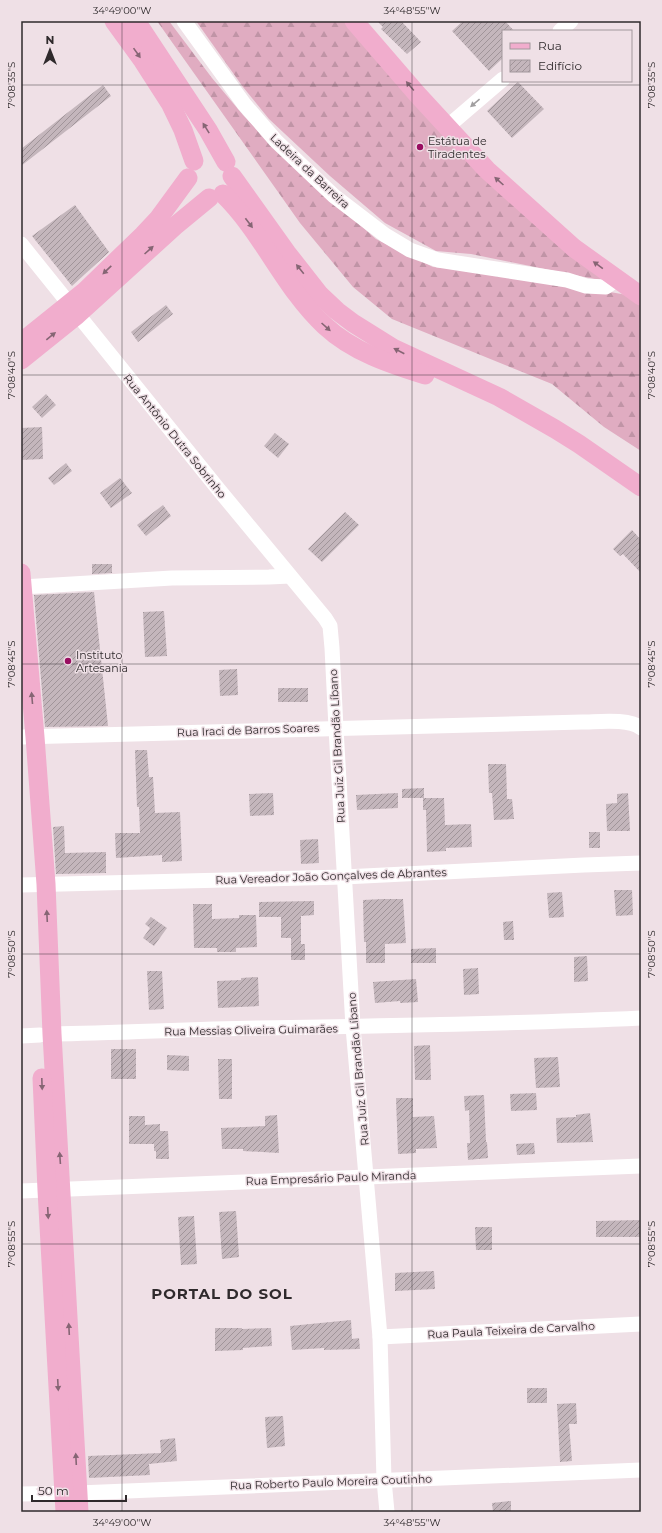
<svg xmlns="http://www.w3.org/2000/svg" width="662" height="1533" font-family="Montserrat,sans-serif">
	<defs>
		<pattern id="forest-firs" width="22" height="20" patternUnits="userSpaceOnUse"><rect width="22" height="20" fill="#e0acc1"/><path d="M5 1l3.5 6h-7zM16 11l3.5 6h-7z" fill="#c094a6"/></pattern>
		<pattern id="building-hatch" width="6" height="6" patternUnits="userSpaceOnUse"><rect width="6" height="6" fill="#c4b6bc"/><path d="M-1 1l2-2M0 6l6-6M5 7l2-2" fill="none" stroke="#a09499"/></pattern>
	</defs>
	<rect width="100%" height="100%" fill="#efe0e6"/>
	<g fill="url(#forest-firs)">
		<polygon points="157,21 169,21 212,78 243,115 285,159 376,239 433,267 497,272 627,295 641,304 641,451 604,427 552,384 392,319 353,287 300,223"/>
		<polygon points="196,21 349,21 604,281 471,254 436,251 385,223 330,176 269,119 243,87"/>
	</g>
	<g fill="url(#building-hatch)">
		<polygon points="377,21 401,21 421,42 407,54 381,29 383,27"/>
		<polygon points="463,21 505,21 514,31 503,31 503,58 489,71 452,31"/>
		<polygon points="518,82 544,109 512,138 487,111"/>
		<polygon points="103,85 111,96 21,166 21,149"/>
		<polygon points="75,205 109,252 72,286 32,236"/>
		<polygon points="166,305 173,314 138,342 131,332"/>
		<polygon points="46,394 56,405 42,418 32,407"/>
		<polygon points="42,427 43,459 21,460 21,428"/>
		<polygon points="275,433 289,444 278,458 264,446"/>
		<polygon points="66,463 72,471 54,485 48,478"/>
		<polygon points="120,478 132,493 111,508 100,493"/>
		<polygon points="163,505 171,516 146,536 137,525"/>
		<polygon points="345,512 359,525 322,562 308,549"/>
		<polygon points="632,530 641,540 641,573 623,554 620,556 613,549"/>
		<polygon points="92,564 112,564 112,573 92,574"/>
		<polygon points="94,592 108,726 45,727 34,595"/>
		<polygon points="164,611 167,656 145,657 143,612"/>
		<polygon points="237,669 238,695 220,696 219,670"/>
		<rect x="278" y="688" width="30" height="14"/>
		<polygon points="135,750 147,750 149,777 153,777 155,813 180,812 182,861 162,862 162,855 116,858 115,833 140,833 139,807 137,807"/>
		<polygon points="488,764 506,764 507,799 512,799 514,819 494,820 492,793 489,793"/>
		<polygon points="424,788 424,798 444,798 445,825 471,824 472,847 446,848 446,851 427,852 426,810 423,810 423,798 402,798 402,789"/>
		<polygon points="273,793 274,815 250,816 249,794"/>
		<polygon points="398,793 398,808 357,810 356,795"/>
		<polygon points="628,793 630,831 607,831 606,804 617,803 617,794"/>
		<polygon points="64,826 65,853 106,852 106,873 56,874 53,827"/>
		<rect x="589" y="832" width="11" height="16"/>
		<polygon points="318,839 319,863 301,864 300,840"/>
		<polygon points="614,890 632,890 633,915 616,916"/>
		<polygon points="562,892 564,917 549,918 547,893"/>
		<polygon points="383,899 403,899 406,943 385,944 385,963 366,963 366,942 364,942 363,900"/>
		<polygon points="314,901 314,915 301,916 301,944 305,944 305,960 291,960 291,938 281,938 281,917 259,917 259,902"/>
		<polygon points="193,904 212,904 212,919 239,918 239,915 256,915 257,947 236,948 236,952 217,952 217,948 194,948"/>
		<polygon points="151,917 167,928 154,946 143,938 150,928 145,924"/>
		<polygon points="513,921 514,940 504,940 503,922"/>
		<polygon points="436,948 436,963 411,963 411,949"/>
		<polygon points="587,956 588,981 574,982 574,957"/>
		<polygon points="478,968 479,994 464,995 463,969"/>
		<polygon points="147,971 162,971 164,1009 149,1010"/>
		<polygon points="258,977 259,1006 218,1008 217,981 241,980 241,978"/>
		<polygon points="416,979 418,1002 400,1003 400,1001 375,1003 373,982"/>
		<polygon points="430,1045 431,1080 415,1080 414,1046"/>
		<rect x="111" y="1049" width="25" height="30"/>
		<polygon points="167,1055 189,1056 189,1071 167,1070"/>
		<polygon points="558,1057 560,1087 536,1088 534,1058"/>
		<polygon points="218,1059 232,1059 232,1099 219,1099"/>
		<polygon points="536,1093 537,1110 511,1111 510,1094"/>
		<polygon points="484,1095 486,1142 487,1142 488,1158 468,1160 467,1143 470,1143 469,1110 465,1111 464,1096"/>
		<polygon points="396,1098 413,1098 413,1117 434,1116 437,1148 416,1149 416,1153 398,1154"/>
		<polygon points="590,1113 593,1142 557,1143 556,1118 576,1117 576,1115"/>
		<polygon points="277,1115 279,1153 243,1151 243,1149 222,1149 221,1128 265,1126 265,1116"/>
		<polygon points="129,1116 145,1116 145,1125 160,1124 160,1131 168,1131 169,1159 156,1159 156,1151 154,1151 154,1144 129,1144"/>
		<polygon points="534,1143 535,1154 517,1155 516,1144"/>
		<polygon points="236,1211 239,1257 222,1259 219,1212"/>
		<polygon points="194,1216 197,1264 181,1265 178,1217"/>
		<polygon points="641,1220 641,1237 596,1237 596,1221"/>
		<polygon points="475,1227 492,1227 492,1250 476,1250"/>
		<polygon points="434,1271 435,1289 395,1291 395,1273"/>
		<polygon points="351,1320 352,1339 359,1338 360,1349 324,1350 324,1348 292,1350 290,1326"/>
		<polygon points="215,1328 242,1328 242,1329 271,1328 272,1346 243,1348 243,1350 215,1351"/>
		<rect x="527" y="1388" width="20" height="15"/>
		<polygon points="576,1403 577,1424 569,1424 572,1461 560,1462 557,1404"/>
		<polygon points="283,1416 285,1446 267,1448 265,1417"/>
		<polygon points="175,1438 177,1461 149,1464 150,1475 89,1478 88,1456 161,1453 160,1440"/>
		<polygon points="511,1501 511,1512 493,1512 492,1503"/>
	</g>
	<g fill="none" stroke-linecap="round" stroke-linejoin="round">
		<g stroke="#fff" stroke-width="15">
			<polyline points="184,21 244,104 276,141 334,196 385,235 410,250 438,260 567,280 586,286 606,287 617,279"/>
			<polyline points="560,31 571,21"/>
			<polyline points="447,127 503,79"/>
			<polyline points="21,244 219,490 325,618 330,626 332,648 336,728 353,1027 380,1337 384,1480 387,1512"/>
			<polyline points="22,587 172,578 269,577 290,576"/>
			<path d="M 21,737 L 582,722 C 597,722 629,718 641,728"/>
			<polyline points="21,885 344,877 584,865 641,863"/>
			<path d="M 52,1034 C 121,1033 189,1029 258,1028 C 385,1026 513,1024 641,1018"/>
			<polyline points="21,1036 40,1035"/>
			<polyline points="21,1191 641,1166"/>
			<polyline points="380,1337 641,1324"/>
			<polyline points="21,1494 78,1493 641,1470"/>
		</g>
		<g stroke="#f1adcd" stroke-width="19">
			<polyline points="114,21 143,61 170,103 183,130 194,161"/>
			<polyline points="136,21 208,130 226,162"/>
			<polyline points="354,21 417,94 487,170 574,248 641,296"/>
			<polyline points="232,176 287,253 320,295 337,311 353,323 393,348 499,397 555,429 579,444 641,487"/>
			<path d="M 223,194 C 263,233 284,288 325,326 C 353,352 390,364 425,375"/>
			<polyline points="21,344 28,337 84,292 143,235 158,219 188,178"/>
			<polyline points="21,360 77,315 175,226 209,198"/>
			<polyline points="21,573 35,737 46,884 52,1034 79,1512"/>
			<polyline points="42,1078 47,1190 65,1512"/>
		</g>
	</g>
	<defs><path id="oneway-solid" d="M-6-.8H1V-3.2L6.5 0L1 3.2V.8H-6Z"/></defs>
	<g fill="#866574">
		<use href="#oneway-solid" transform="translate(137 53) rotate(55)"/>
		<use href="#oneway-solid" transform="translate(410 86) rotate(-130)"/>
		<use href="#oneway-solid" transform="translate(206 128) rotate(-122)"/>
		<use href="#oneway-solid" transform="translate(499 181) rotate(-138)"/>
		<use href="#oneway-solid" transform="translate(249 223) rotate(53)"/>
		<use href="#oneway-solid" transform="translate(149 250) rotate(-42)"/>
		<use href="#oneway-solid" transform="translate(598 265) rotate(-144)"/>
		<use href="#oneway-solid" transform="translate(300 269) rotate(-129)"/>
		<use href="#oneway-solid" transform="translate(107 270) rotate(136)"/>
		<use href="#oneway-solid" transform="translate(326 327) rotate(42)"/>
		<use href="#oneway-solid" transform="translate(51 336) rotate(-39)"/>
		<use href="#oneway-solid" transform="translate(399 351) rotate(-153)"/>
		<use href="#oneway-solid" transform="translate(32 698) rotate(-95)"/>
		<use href="#oneway-solid" transform="translate(47 916) rotate(-93)"/>
		<use href="#oneway-solid" transform="translate(42 1084) rotate(88)"/>
		<use href="#oneway-solid" transform="translate(60 1158) rotate(-94)"/>
		<use href="#oneway-solid" transform="translate(48 1213) rotate(87)"/>
		<use href="#oneway-solid" transform="translate(69 1329) rotate(-93)"/>
		<use href="#oneway-solid" transform="translate(58 1385) rotate(87)"/>
		<use href="#oneway-solid" transform="translate(76 1459) rotate(-93)"/>
	</g>
	<use fill="#a19fa0" href="#oneway-solid" transform="translate(475 103) rotate(140)"/>
	<path fill="none" stroke="#2f2a2c" stroke-width="1" stroke-opacity="0.45" d="M 122,21 L 122,1512M 412,21 L 412,1512M 21,85 L 641,85M 21,375 L 641,375M 21,664 L 641,664M 21,954 L 641,954M 21,1244 L 641,1244"/>
	<g fill="#990e61" stroke="#efe0e6" stroke-width="1.5">
		<circle cx="420" cy="147" r="4"/>
		<circle cx="68" cy="661" r="4"/>
	</g>
	<g text-anchor="middle" dominant-baseline="central" stroke-width="3" stroke-linejoin="round" paint-order="stroke">
		<g font-size="11" fill="#2f2a2c" stroke="#efe0e6" text-anchor="start">
			<text x="428" y="141">Estátua de<tspan x="428" dy="13">Tiradentes</tspan></text>
			<text x="76" y="655">Instituto<tspan x="76" dy="13">Artesania</tspan></text>
		</g>
		<g font-size="11" fill="#2f2a2c" stroke="#efe0e6">
			<text transform="translate(310 171) rotate(43)">Ladeira da Barreira</text>
			<text transform="translate(175 436) rotate(51)">Rua Antônio Dutra Sobrinho</text>
			<text transform="translate(248 730) rotate(-2)">Rua Iraci de Barros Soares</text>
			<text transform="translate(337 746) rotate(-93)">Rua Juiz Gil Brandão Líbano</text>
			<text transform="translate(331 876) rotate(-2)">Rua Vereador João Gonçalves de Abrantes</text>
			<text transform="translate(251 1030) rotate(-1)">Rua Messias Oliveira Guimarães</text>
			<text transform="translate(358 1069) rotate(-95)">Rua Juiz Gil Brandão Líbano</text>
			<text transform="translate(331 1178) rotate(-2)">Rua Empresário Paulo Miranda</text>
			<text transform="translate(511 1330) rotate(-3)">Rua Paula Teixeira de Carvalho</text>
			<text transform="translate(331 1482) rotate(-2)">Rua Roberto Paulo Moreira Coutinho</text>
		</g>
		<g font-size="15" font-weight="bold" letter-spacing="1" fill="#2f2a2c" stroke="#efe0e6">
			<text x="222" y="1293">PORTAL DO SOL</text>
		</g>
	</g>
	<rect width="662" height="1533" fill="none" stroke="#efe0e6" stroke-width="44"/>
	<rect x="502" y="30" width="130" height="52" fill="#efe0e6" stroke="#a2979c"/>
	<rect x="510" y="43" width="20" height="6" fill="#f1adcd" stroke="#a2979c"/>
	<text x="538" y="50" font-size="12" fill="#2f2a2c">Rua</text>
	<rect x="510" y="60" width="20" height="12" fill="url(#building-hatch)" stroke="#a2979c"/>
	<text x="538" y="70" font-size="12" fill="#2f2a2c">Edifício</text>
	<g transform="translate(50 50)" stroke="#efe0e6" stroke-width="3" paint-order="stroke">
	<path d="M0-3L7 15L0 10L-7 15Z" fill="#2f2a2c"/>
	<text y="-6" font-size="11" font-weight="bold" text-anchor="middle" fill="#2f2a2c">N</text>
	</g>
	<path d="M32 1495v6h94v-6" fill="none" stroke="#2f2a2c" stroke-width="2"/>
	<text x="38" y="1495" font-size="12" fill="#2f2a2c" stroke="#efe0e6" stroke-width="3" paint-order="stroke">50 m</text>
	<rect x="22" y="22" width="618" height="1489" fill="none" stroke="#2f2a2c" stroke-width="1.5"/>
	<g font-size="10" text-anchor="middle" fill="#2f2a2c">
		<text x="122" y="14">34°49'00"W</text>
		<text x="412" y="14">34°48'55"W</text>
		<text transform="translate(11 85) rotate(-90)" y="4">7°08'35"S</text>
		<text transform="translate(651 85) rotate(-90)" y="4">7°08'35"S</text>
		<text transform="translate(11 375) rotate(-90)" y="4">7°08'40"S</text>
		<text transform="translate(651 375) rotate(-90)" y="4">7°08'40"S</text>
		<text transform="translate(11 664) rotate(-90)" y="4">7°08'45"S</text>
		<text transform="translate(651 664) rotate(-90)" y="4">7°08'45"S</text>
		<text transform="translate(11 954) rotate(-90)" y="4">7°08'50"S</text>
		<text transform="translate(651 954) rotate(-90)" y="4">7°08'50"S</text>
		<text transform="translate(11 1244) rotate(-90)" y="4">7°08'55"S</text>
		<text transform="translate(651 1244) rotate(-90)" y="4">7°08'55"S</text>
		<text x="122" y="1526">34°49'00"W</text>
		<text x="412" y="1526">34°48'55"W</text>
	</g>
</svg>
